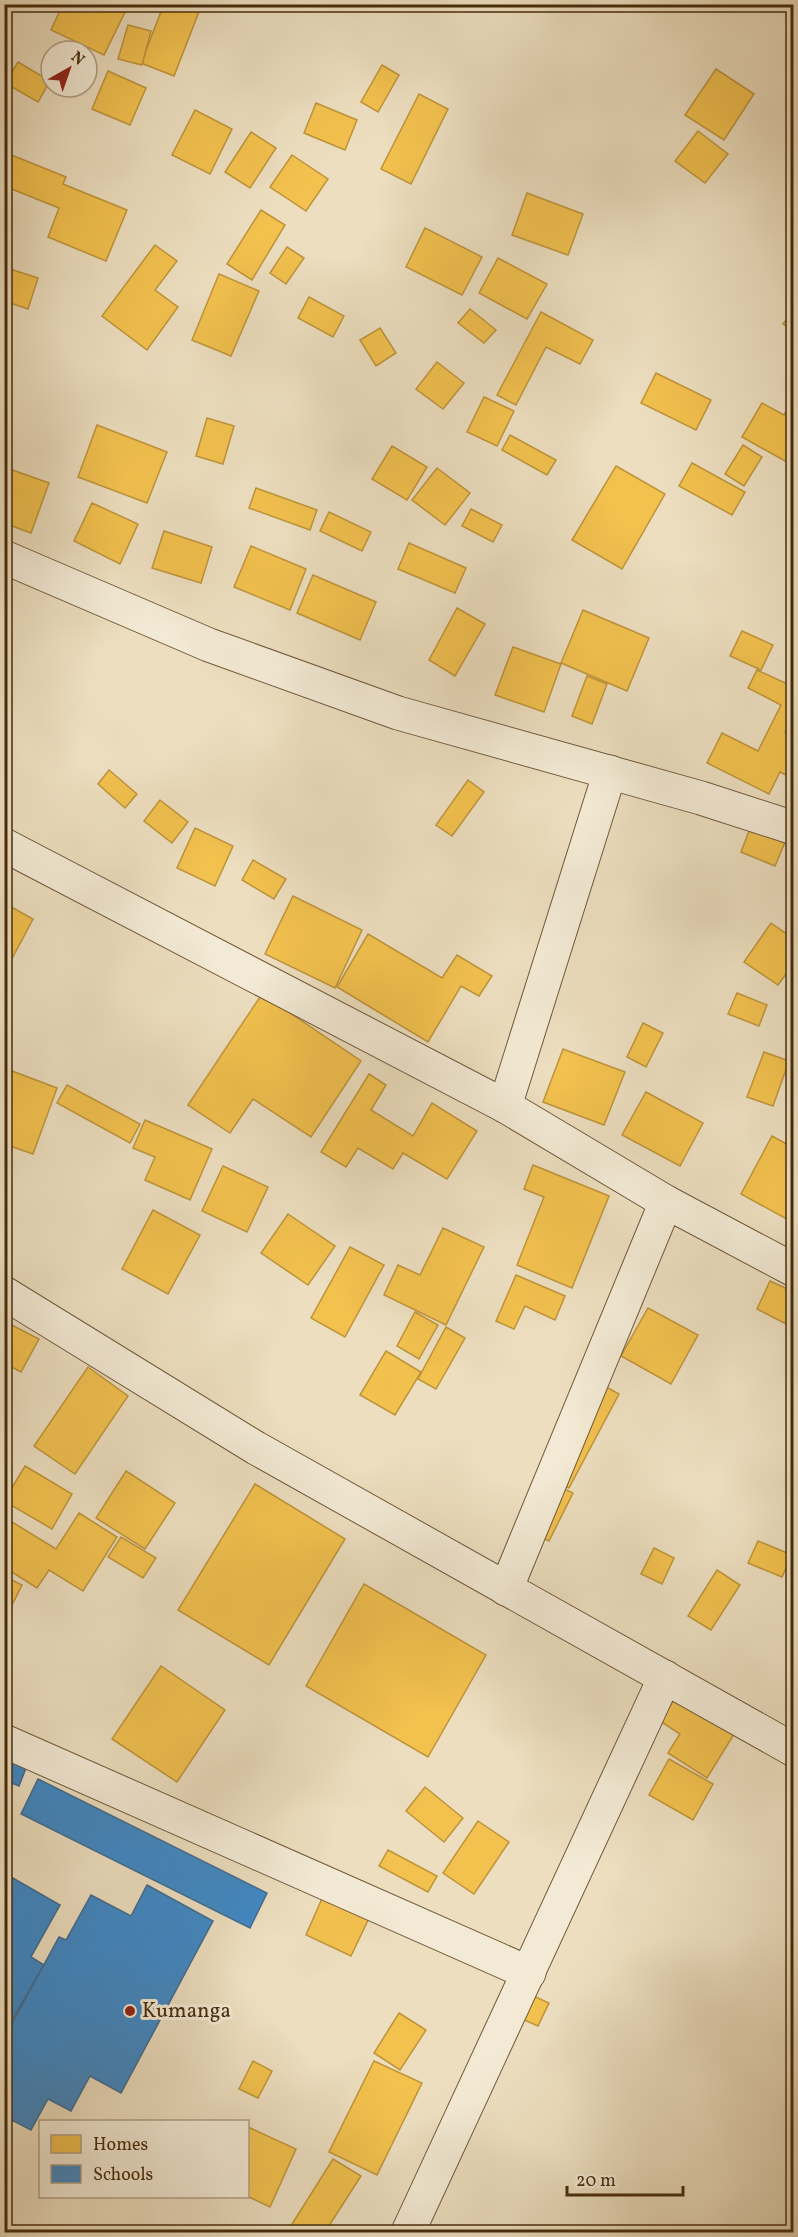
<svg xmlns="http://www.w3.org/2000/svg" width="798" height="2237" font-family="Vollkorn,serif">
	<rect width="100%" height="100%" fill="#ecdebf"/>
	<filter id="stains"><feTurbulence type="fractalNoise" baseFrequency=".00333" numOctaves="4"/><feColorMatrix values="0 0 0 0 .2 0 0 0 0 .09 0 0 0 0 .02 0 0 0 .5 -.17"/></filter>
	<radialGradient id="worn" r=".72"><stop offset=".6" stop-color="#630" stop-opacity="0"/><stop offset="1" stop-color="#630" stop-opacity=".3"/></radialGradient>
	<g fill="#f2c14e" stroke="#be943a" stroke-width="1.5">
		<polygon points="63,4 85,6 129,4 104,55 51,30"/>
		<polygon points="164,4 202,4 174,76 141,63"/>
		<polygon points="128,25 151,31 142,65 118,59"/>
		<polygon points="18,62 50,81 38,102 5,83"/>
		<polygon points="382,65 399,75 378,112 361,102"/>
		<polygon points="716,69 754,94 724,140 685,115"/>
		<polygon points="108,71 146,88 130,125 92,109"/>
		<polygon points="419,94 448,109 411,184 381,169"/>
		<polygon points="316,103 357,120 345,150 304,133"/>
		<polygon points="195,110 232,129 210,174 172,155"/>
		<polygon points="698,131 728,154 705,183 675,161"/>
		<polygon points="251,132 276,148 250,188 225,172"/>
		<polygon points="4,152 66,177 63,184 127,210 106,261 48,237 59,208 4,186"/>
		<polygon points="292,155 328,179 306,211 270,187"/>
		<polygon points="527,193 583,214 568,255 512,235"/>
		<polygon points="261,210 285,225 252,280 227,264"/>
		<polygon points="425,228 482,257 462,295 406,267"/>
		<polygon points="155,245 177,261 155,290 178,307 147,350 102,316"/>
		<polygon points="287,247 304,258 286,284 270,273"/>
		<polygon points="498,258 547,284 527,319 479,293"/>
		<polygon points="4,267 38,278 28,309 4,301"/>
		<polygon points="219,274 259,291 231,356 192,340"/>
		<polygon points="309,297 344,316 333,337 298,318"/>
		<polygon points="470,309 496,330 484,343 458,323"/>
		<polygon points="794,309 794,331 783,324"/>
		<polygon points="541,312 593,340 580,364 546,347 516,405 497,395"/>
		<polygon points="380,328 396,353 376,366 360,340"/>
		<polygon points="437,362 464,383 443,409 416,389"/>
		<polygon points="656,373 711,400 696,430 641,403"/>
		<polygon points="484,397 514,411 497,446 467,432"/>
		<polygon points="793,398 794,399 794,466 742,437 762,403 784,415"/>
		<polygon points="207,418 234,426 223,464 196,456"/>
		<polygon points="97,425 167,452 147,503 78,477"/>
		<polygon points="510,435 556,460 547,475 502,450"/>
		<polygon points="743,445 762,457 744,486 725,474"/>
		<polygon points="392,446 427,467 407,500 372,479"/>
		<polygon points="692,463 745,492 732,515 679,486"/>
		<polygon points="616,466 665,494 622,569 572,540"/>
		<polygon points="4,467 49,483 31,533 4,523"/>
		<polygon points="437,468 470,493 445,525 412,500"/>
		<polygon points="256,488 317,510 310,530 249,508"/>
		<polygon points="92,503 138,524 120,564 74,541"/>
		<polygon points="471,509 502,525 493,542 462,526"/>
		<polygon points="329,512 371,532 362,551 320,531"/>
		<polygon points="164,531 212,547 201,583 152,568"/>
		<polygon points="409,543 466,568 455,593 398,569"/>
		<polygon points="251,546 306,569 290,610 234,587"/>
		<polygon points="313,575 376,602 360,640 297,613"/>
		<polygon points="457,608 485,624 455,676 429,660"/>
		<polygon points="583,610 649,638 627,691 561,663"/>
		<polygon points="742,631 773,645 761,670 730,656"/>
		<polygon points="513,647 561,664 544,712 495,695"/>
		<polygon points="757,670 794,687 794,716 785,732 794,736 794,779 780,772 769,794 707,763 722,733 758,751 781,705 748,688"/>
		<polygon points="587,676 607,684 592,724 572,716"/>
		<polygon points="109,770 137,794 125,808 98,784"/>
		<polygon points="468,780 484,792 452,836 436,825"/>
		<polygon points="160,800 188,822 172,843 144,821"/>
		<polygon points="751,826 786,840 775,866 741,852"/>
		<polygon points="195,828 233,846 215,886 177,868"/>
		<polygon points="253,860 286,879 274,899 242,880"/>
		<polygon points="293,896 362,930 335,988 265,954"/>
		<polygon points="4,903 33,919 7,968 4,966"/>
		<polygon points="771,923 794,939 794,963 778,985 744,962"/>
		<polygon points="368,934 442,978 457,955 492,976 479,996 461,986 428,1042 337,987"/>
		<polygon points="737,993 767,1005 759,1026 728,1014"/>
		<polygon points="262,994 361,1061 311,1137 253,1099 230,1133 188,1105"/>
		<polygon points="643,1023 663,1033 646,1067 627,1057"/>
		<polygon points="563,1049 625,1072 604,1125 543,1102"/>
		<polygon points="764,1052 789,1061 773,1106 747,1097"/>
		<polygon points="12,1071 57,1088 33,1154 4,1144 4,1091"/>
		<polygon points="369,1074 386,1085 371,1110 413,1136 432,1103 477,1131 447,1179 403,1153 393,1169 358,1148 346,1167 321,1152"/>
		<polygon points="67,1085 140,1124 130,1143 57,1103"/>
		<polygon points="646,1092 703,1123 680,1166 622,1135"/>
		<polygon points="145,1120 212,1149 190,1200 145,1180 155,1157 133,1148"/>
		<polygon points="772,1136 794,1148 794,1223 741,1194"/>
		<polygon points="533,1165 609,1196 572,1288 517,1265 544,1197 524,1189"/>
		<polygon points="223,1166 268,1187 247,1232 202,1211"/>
		<polygon points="153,1210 200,1235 168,1294 122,1269"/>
		<polygon points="288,1214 335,1246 308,1285 261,1253"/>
		<polygon points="443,1228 484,1247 446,1325 384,1295 398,1265 420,1275"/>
		<polygon points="350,1247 384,1265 345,1337 311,1318"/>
		<polygon points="516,1275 565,1296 555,1320 525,1306 514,1329 496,1321"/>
		<polygon points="770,1281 794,1292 794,1328 757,1309"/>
		<polygon points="648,1308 698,1335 671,1384 621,1356"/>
		<polygon points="415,1312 438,1325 419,1359 397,1346"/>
		<polygon points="4,1321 39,1339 21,1372 4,1363"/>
		<polygon points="446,1327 465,1338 436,1389 418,1379"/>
		<polygon points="386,1351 421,1372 395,1415 360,1395"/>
		<polygon points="88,1367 128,1396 75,1474 34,1446"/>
		<polygon points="592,1379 619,1394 569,1488 541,1472"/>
		<polygon points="25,1466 72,1494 52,1529 4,1501"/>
		<polygon points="126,1471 175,1503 145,1549 96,1518"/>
		<polygon points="539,1476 573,1493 549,1541 515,1524"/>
		<polygon points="255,1484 345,1539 269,1665 178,1610"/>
		<polygon points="79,1513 117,1537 83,1591 49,1570 37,1588 4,1567 4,1517 56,1549"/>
		<polygon points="121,1537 156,1558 143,1578 108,1557"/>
		<polygon points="758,1541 792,1555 782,1577 748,1563"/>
		<polygon points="654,1548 674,1558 662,1584 641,1574"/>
		<polygon points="717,1570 740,1585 711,1630 688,1616"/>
		<polygon points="4,1576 22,1585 6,1617 4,1617"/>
		<polygon points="364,1584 486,1655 428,1757 306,1686"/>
		<polygon points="161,1666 225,1710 177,1782 112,1739"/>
		<polygon points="677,1695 736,1731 707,1778 668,1753 680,1734 660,1721"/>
		<polygon points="669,1759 713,1784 693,1820 649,1795"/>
		<polygon points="425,1787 463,1818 444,1842 406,1811"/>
		<polygon points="478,1821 509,1842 474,1894 443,1873"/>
		<polygon points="388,1850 437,1876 428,1892 379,1866"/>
		<polygon points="324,1894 370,1916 351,1956 306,1935"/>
		<polygon points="512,1986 549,2003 538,2026 501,2010"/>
		<polygon points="399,2013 426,2030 400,2070 374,2053"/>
		<polygon points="253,2061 272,2071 258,2098 239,2089"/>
		<polygon points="374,2061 422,2083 377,2175 329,2152"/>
		<polygon points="248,2127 296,2149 270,2207 247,2196"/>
		<polygon points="333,2159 361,2176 325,2232 287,2232"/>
	</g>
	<g fill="#3f88c5" stroke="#416c8d" stroke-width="1.5">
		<polygon points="4,1754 28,1763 19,1786 4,1780"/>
		<polygon points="38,1779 267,1893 250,1928 21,1814"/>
		<polygon points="4,1873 60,1905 31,1957 44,1965 4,2034"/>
		<polygon points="147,1885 213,1921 121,2093 90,2076 71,2111 48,2099 31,2130 4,2116 4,2077 11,2065 4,2061 4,2038 59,1937 66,1940 91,1895 131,1916"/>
	</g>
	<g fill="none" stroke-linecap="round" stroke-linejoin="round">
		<g stroke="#705838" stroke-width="35">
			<g id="minor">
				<polyline points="4,557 209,645 398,713 701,798 794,828"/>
				<polyline points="4,845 505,1106 666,1202 794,1270"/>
				<polyline points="505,1106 610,772"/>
				<polyline points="4,1293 256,1448 794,1750"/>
				<polyline points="506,1589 666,1202"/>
				<polyline points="4,1741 529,1973"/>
				<polyline points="408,2232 665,1677"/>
			</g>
		</g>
		<use href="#minor" stroke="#f3ead5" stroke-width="33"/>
	</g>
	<circle fill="#8f2418" stroke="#f3ead5" stroke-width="2" cx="130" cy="2011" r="6"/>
	<g text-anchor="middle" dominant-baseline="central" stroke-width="6" stroke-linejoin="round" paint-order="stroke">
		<g font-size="21" fill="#462c0b" stroke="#f3ead5" text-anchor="start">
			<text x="142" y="2011">Kumanga</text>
		</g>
	</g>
	<rect width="798" height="2237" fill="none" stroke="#ecdebf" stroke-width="24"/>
	<rect x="6" y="6" width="786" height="2225" fill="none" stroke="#462c0b" stroke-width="3"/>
	<rect x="12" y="12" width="774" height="2213" fill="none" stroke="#462c0b" stroke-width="1.5"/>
	<rect x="39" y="2120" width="210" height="78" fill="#f3ead5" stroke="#ae9e84" stroke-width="1.5"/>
	<rect x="51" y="2135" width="30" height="18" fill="#f2c14e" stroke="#ae9e84" stroke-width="1.5"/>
	<text x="93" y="2150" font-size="18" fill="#462c0b">Homes</text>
	<rect x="51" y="2165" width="30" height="18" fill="#3f88c5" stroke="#ae9e84" stroke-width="1.5"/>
	<text x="93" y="2180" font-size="18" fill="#462c0b">Schools</text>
	<g transform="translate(69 69) rotate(40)"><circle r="28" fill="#f3ead5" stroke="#ae9e84" stroke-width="1.5"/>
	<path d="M0-4.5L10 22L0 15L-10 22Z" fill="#8f2418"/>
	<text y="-9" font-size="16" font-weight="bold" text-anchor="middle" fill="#462c0b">N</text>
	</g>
	<path d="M567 2186v9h116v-9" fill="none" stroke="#462c0b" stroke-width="3"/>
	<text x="576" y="2186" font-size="18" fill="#462c0b" stroke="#f3ead5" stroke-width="4.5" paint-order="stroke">20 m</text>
	<rect width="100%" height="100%" filter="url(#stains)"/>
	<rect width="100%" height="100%" fill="url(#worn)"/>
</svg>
